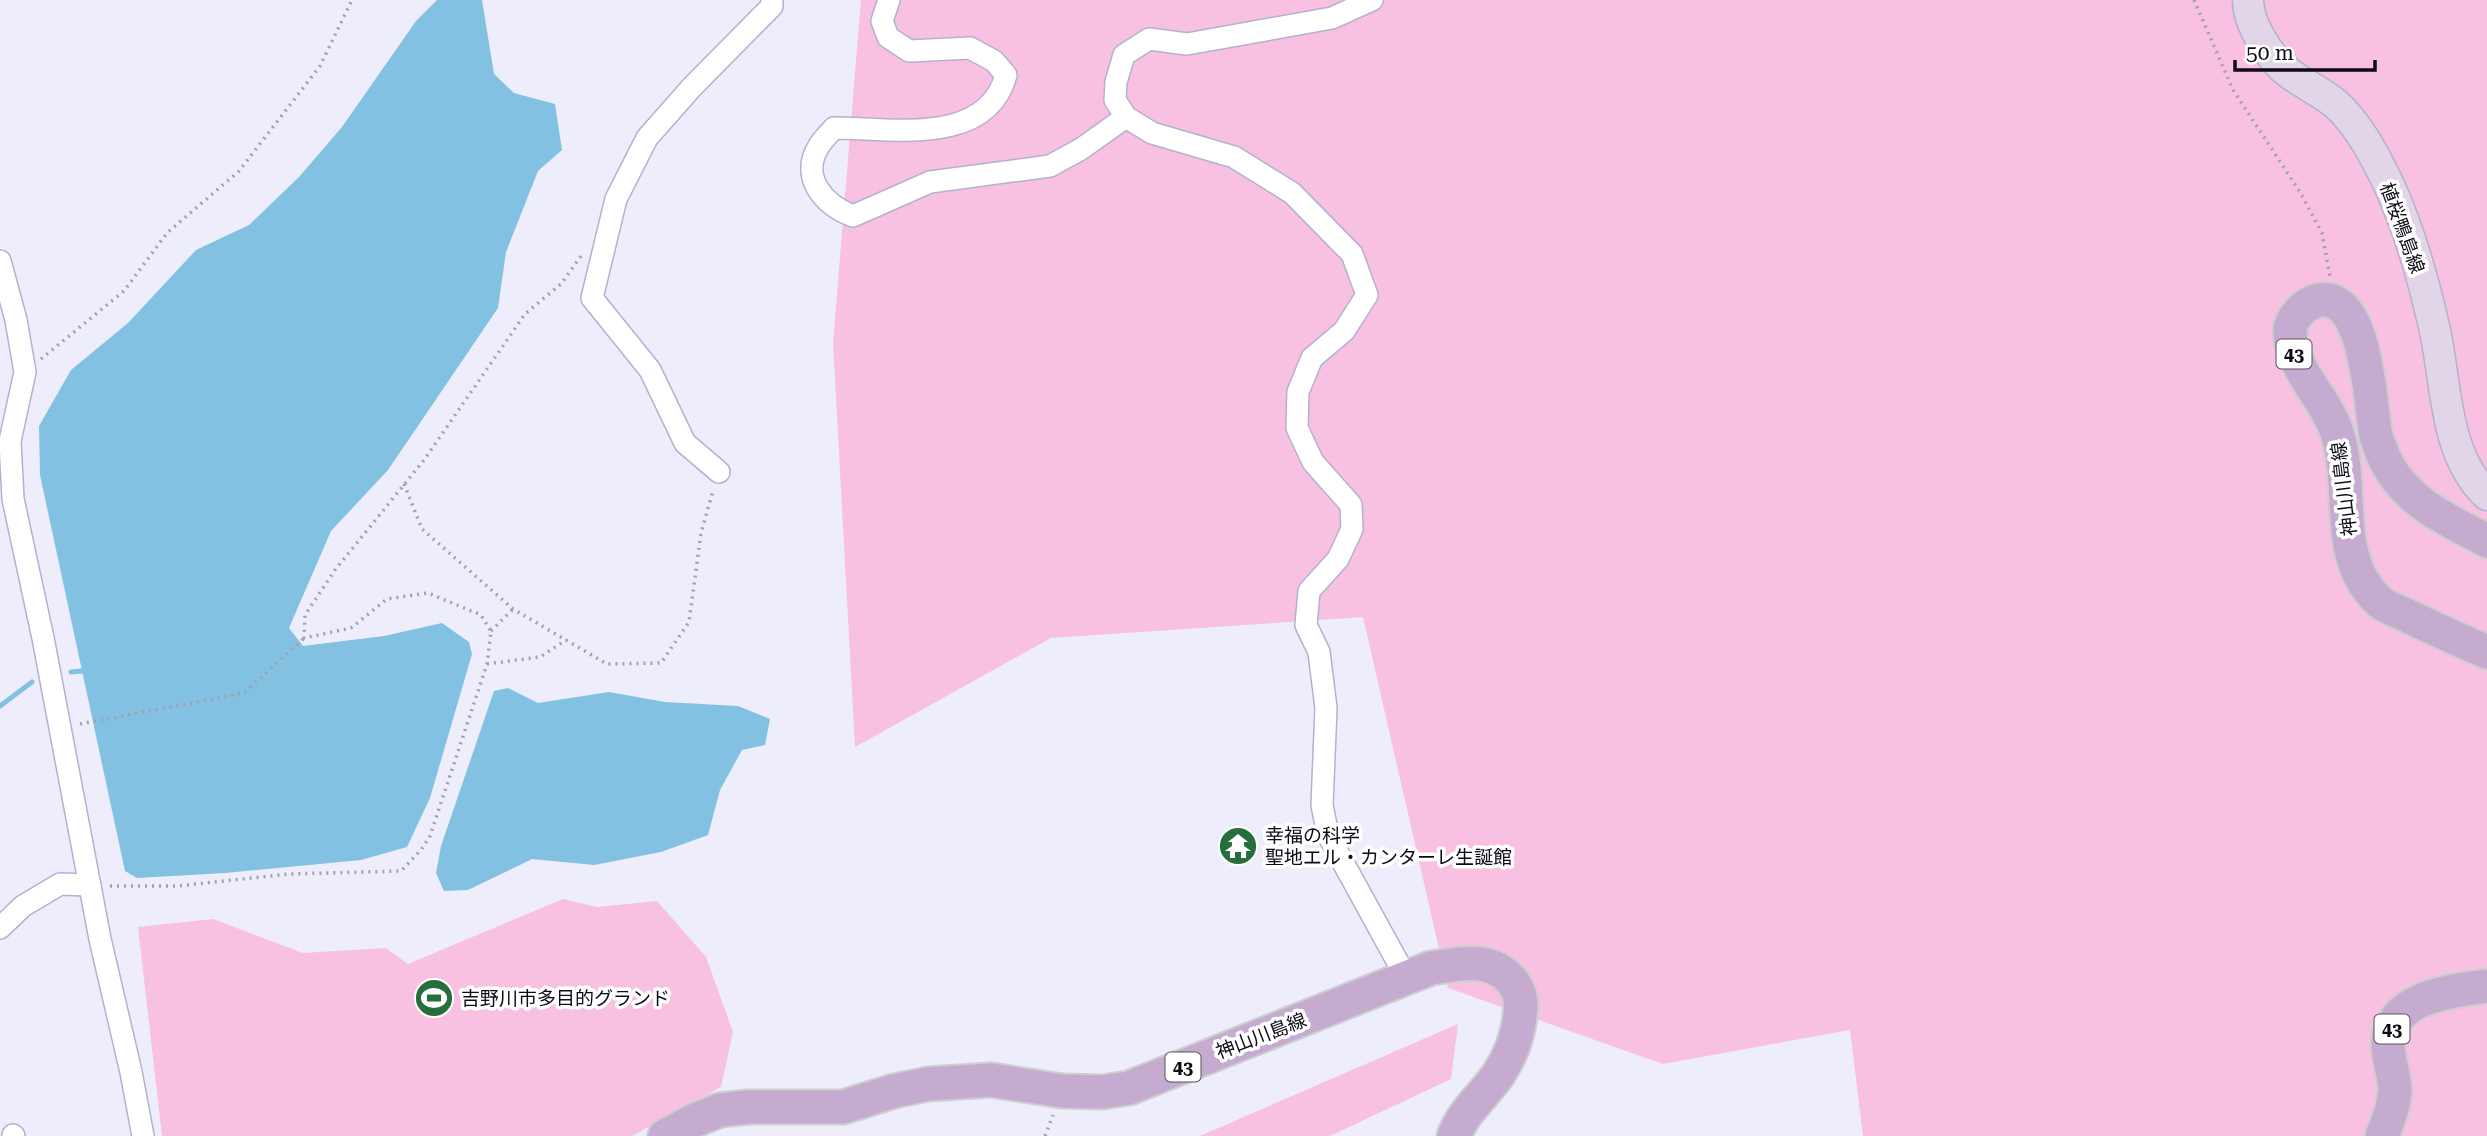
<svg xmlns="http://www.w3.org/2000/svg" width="2487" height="1136" font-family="'Roboto Serif','Noto Sans JP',serif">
	<rect width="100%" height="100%" fill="#eeedfb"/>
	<g fill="#f8c0e1">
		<polygon points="861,0 2487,0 2487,1136 1863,1136 1850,1030 1663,1064 1448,988 1363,617 1051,638 855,747 833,343"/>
		<polygon points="563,899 597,907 657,901 706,957 733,1032 721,1087 632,1136 162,1136 138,927 213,919 303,953 386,948 408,964"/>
		<polygon points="1458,1024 1451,1079 1330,1136 1200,1136"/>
	</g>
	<g fill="#83c1e2">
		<polygon points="437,0 482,0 494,74 514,93 555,104 562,150 538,171 506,252 498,308 388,470 331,531 289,628 303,646 384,636 442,623 469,642 472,654 430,798 407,847 361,860 225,873 137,878 125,871 40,475 39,426 71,370 128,323 196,250 249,225 299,177 342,127 416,21"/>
		<polygon points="508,688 538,703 609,692 665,702 738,706 770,719 765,745 742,750 720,790 708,835 661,852 594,865 532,859 468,890 444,891 436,873 441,846 494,691"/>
	</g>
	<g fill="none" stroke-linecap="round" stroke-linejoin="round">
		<g stroke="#83c1e2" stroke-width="5">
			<polyline points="71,672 82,671"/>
			<polyline points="0,706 32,682"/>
		</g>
		<g stroke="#b3b1d1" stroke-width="24">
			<g id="street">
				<path d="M 889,0 L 882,21 L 888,37 L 909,51 L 970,48 L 994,61 L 1006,75 C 987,147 890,128 834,128 C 829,134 823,139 819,146 C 799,177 824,205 853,216 L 930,182 L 1050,166 L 1081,149 L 1126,117"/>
				<polyline points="1372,0 1332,18 1187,44 1149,39 1124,55 1116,82 1115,100 1126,117 1152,133 1234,157 1292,193 1352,254 1367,295 1344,331 1312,358 1298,392 1297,428 1313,462 1351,505 1352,529 1338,559 1309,591 1306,625 1319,652 1326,708 1322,805 1328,835 1407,979"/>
				<polyline points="0,261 16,320 25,372 10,441 13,499 43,638 100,939 131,1072 143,1136"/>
				<polyline points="719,472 685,443 650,370 592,298 616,199 647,138 692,87 772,6 772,0"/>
				<polyline points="0,928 23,906 60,884 90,885"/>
				<polyline points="13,1135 14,1136"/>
			</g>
		</g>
		<g stroke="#b3b1d1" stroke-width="33">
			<path id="secondary" d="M 2248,0 C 2248,23 2267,53 2284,69 C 2300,83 2321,91 2337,105 C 2359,125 2376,158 2389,185 C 2410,231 2424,281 2435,331 C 2447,386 2444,454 2487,495"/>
		</g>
		<g stroke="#ceced0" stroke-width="37">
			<g id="primary">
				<path d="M 2487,541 C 2450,521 2409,504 2388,465 C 2383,457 2379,445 2376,436 C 2370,407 2368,292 2319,300 C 2305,303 2289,319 2290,333 C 2292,371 2326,398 2337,433 C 2353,481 2337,540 2364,583 C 2368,589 2375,598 2381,603 C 2389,609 2401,612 2410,617 C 2435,629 2461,641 2487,652"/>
				<path d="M 665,1136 L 693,1121 L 720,1110 L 748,1107 L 843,1107 L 894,1091 L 928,1084 L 991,1080 L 1062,1091 L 1102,1092 L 1129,1088 L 1431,968 C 1459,964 1491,956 1511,980 C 1520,990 1522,1003 1520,1015 C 1518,1037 1510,1057 1498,1075 C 1483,1096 1463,1112 1454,1136"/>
				<path d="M 2382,1136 C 2388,1121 2394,1107 2395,1090 C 2395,1074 2387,1058 2388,1042 C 2392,996 2451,991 2487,986"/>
			</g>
		</g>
		<g stroke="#a1a0ad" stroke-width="3.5" stroke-dasharray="2 5" stroke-linecap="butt">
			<polyline points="2194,0 2233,90 2300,192 2322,233 2330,277"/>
			<polyline points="41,359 124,291 167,233 239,171 320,66 352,0"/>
			<polyline points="404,484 422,529 513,609 607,664 661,663 689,622 701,533 713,491"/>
			<polyline points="491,631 513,609"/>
			<polyline points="487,664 540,657 566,640"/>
			<polyline points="80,724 244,693 303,639"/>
			<polyline points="110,886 178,886 289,874 401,871 421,850 430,836 487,664 491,631 481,615 428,593 387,599 351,628 304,638 305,615 335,570 424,460 525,314 561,284 581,256"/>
			<polyline points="1045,1136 1053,1115"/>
		</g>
		<use href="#street" stroke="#fff" stroke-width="21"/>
		<use href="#secondary" stroke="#e2d5e8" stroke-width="30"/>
		<use href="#primary" stroke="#c6abd1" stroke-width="33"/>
	</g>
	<defs>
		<g id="temple-disc" transform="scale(2.0125)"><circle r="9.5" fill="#266e3b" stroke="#fff"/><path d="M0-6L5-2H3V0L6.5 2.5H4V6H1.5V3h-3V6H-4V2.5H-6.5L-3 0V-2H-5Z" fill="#fff"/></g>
		<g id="stadium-disc" transform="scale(2.0125)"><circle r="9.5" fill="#266e3b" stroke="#fff"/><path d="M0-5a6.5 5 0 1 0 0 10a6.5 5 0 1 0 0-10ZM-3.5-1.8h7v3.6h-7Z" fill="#fff"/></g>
	</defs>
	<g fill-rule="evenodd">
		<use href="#temple-disc" x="1238" y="846"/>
		<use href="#stadium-disc" x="434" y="998"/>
	</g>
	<g text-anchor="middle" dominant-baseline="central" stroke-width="7" stroke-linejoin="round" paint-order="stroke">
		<g fill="#fff" stroke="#54545b" stroke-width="2">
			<rect x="2276.5" y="339.5" width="35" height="29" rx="5"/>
			<rect x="2374.5" y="1014.5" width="35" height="29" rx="5"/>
			<rect x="1165.5" y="1052.5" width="35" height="29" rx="5"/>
		</g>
		<g font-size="18" font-weight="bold" fill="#0b0a15">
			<text x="2294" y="354">43</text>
			<text x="2392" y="1029">43</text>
			<text x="1183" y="1067">43</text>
		</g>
		<g font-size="19" fill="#0b0a15" stroke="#fff">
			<text transform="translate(2402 228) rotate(70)">植桜鴨島線</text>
			<text transform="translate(2344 489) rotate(-97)">神山川島線</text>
			<text transform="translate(1261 1036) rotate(-21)">神山川島線</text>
		</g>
		<g font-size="19" fill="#0b0a15" stroke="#fff" text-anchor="start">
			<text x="1265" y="835">幸福の科学<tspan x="1265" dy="22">聖地エル・カンターレ生誕館</tspan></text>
			<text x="461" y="998">吉野川市多目的グランド</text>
		</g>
	</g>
	<path d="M2235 60v10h140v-10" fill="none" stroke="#0b0a15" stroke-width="3.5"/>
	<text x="2246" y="60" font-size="21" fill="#0b0a15" stroke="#ffffff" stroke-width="5" paint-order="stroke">50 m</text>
</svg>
